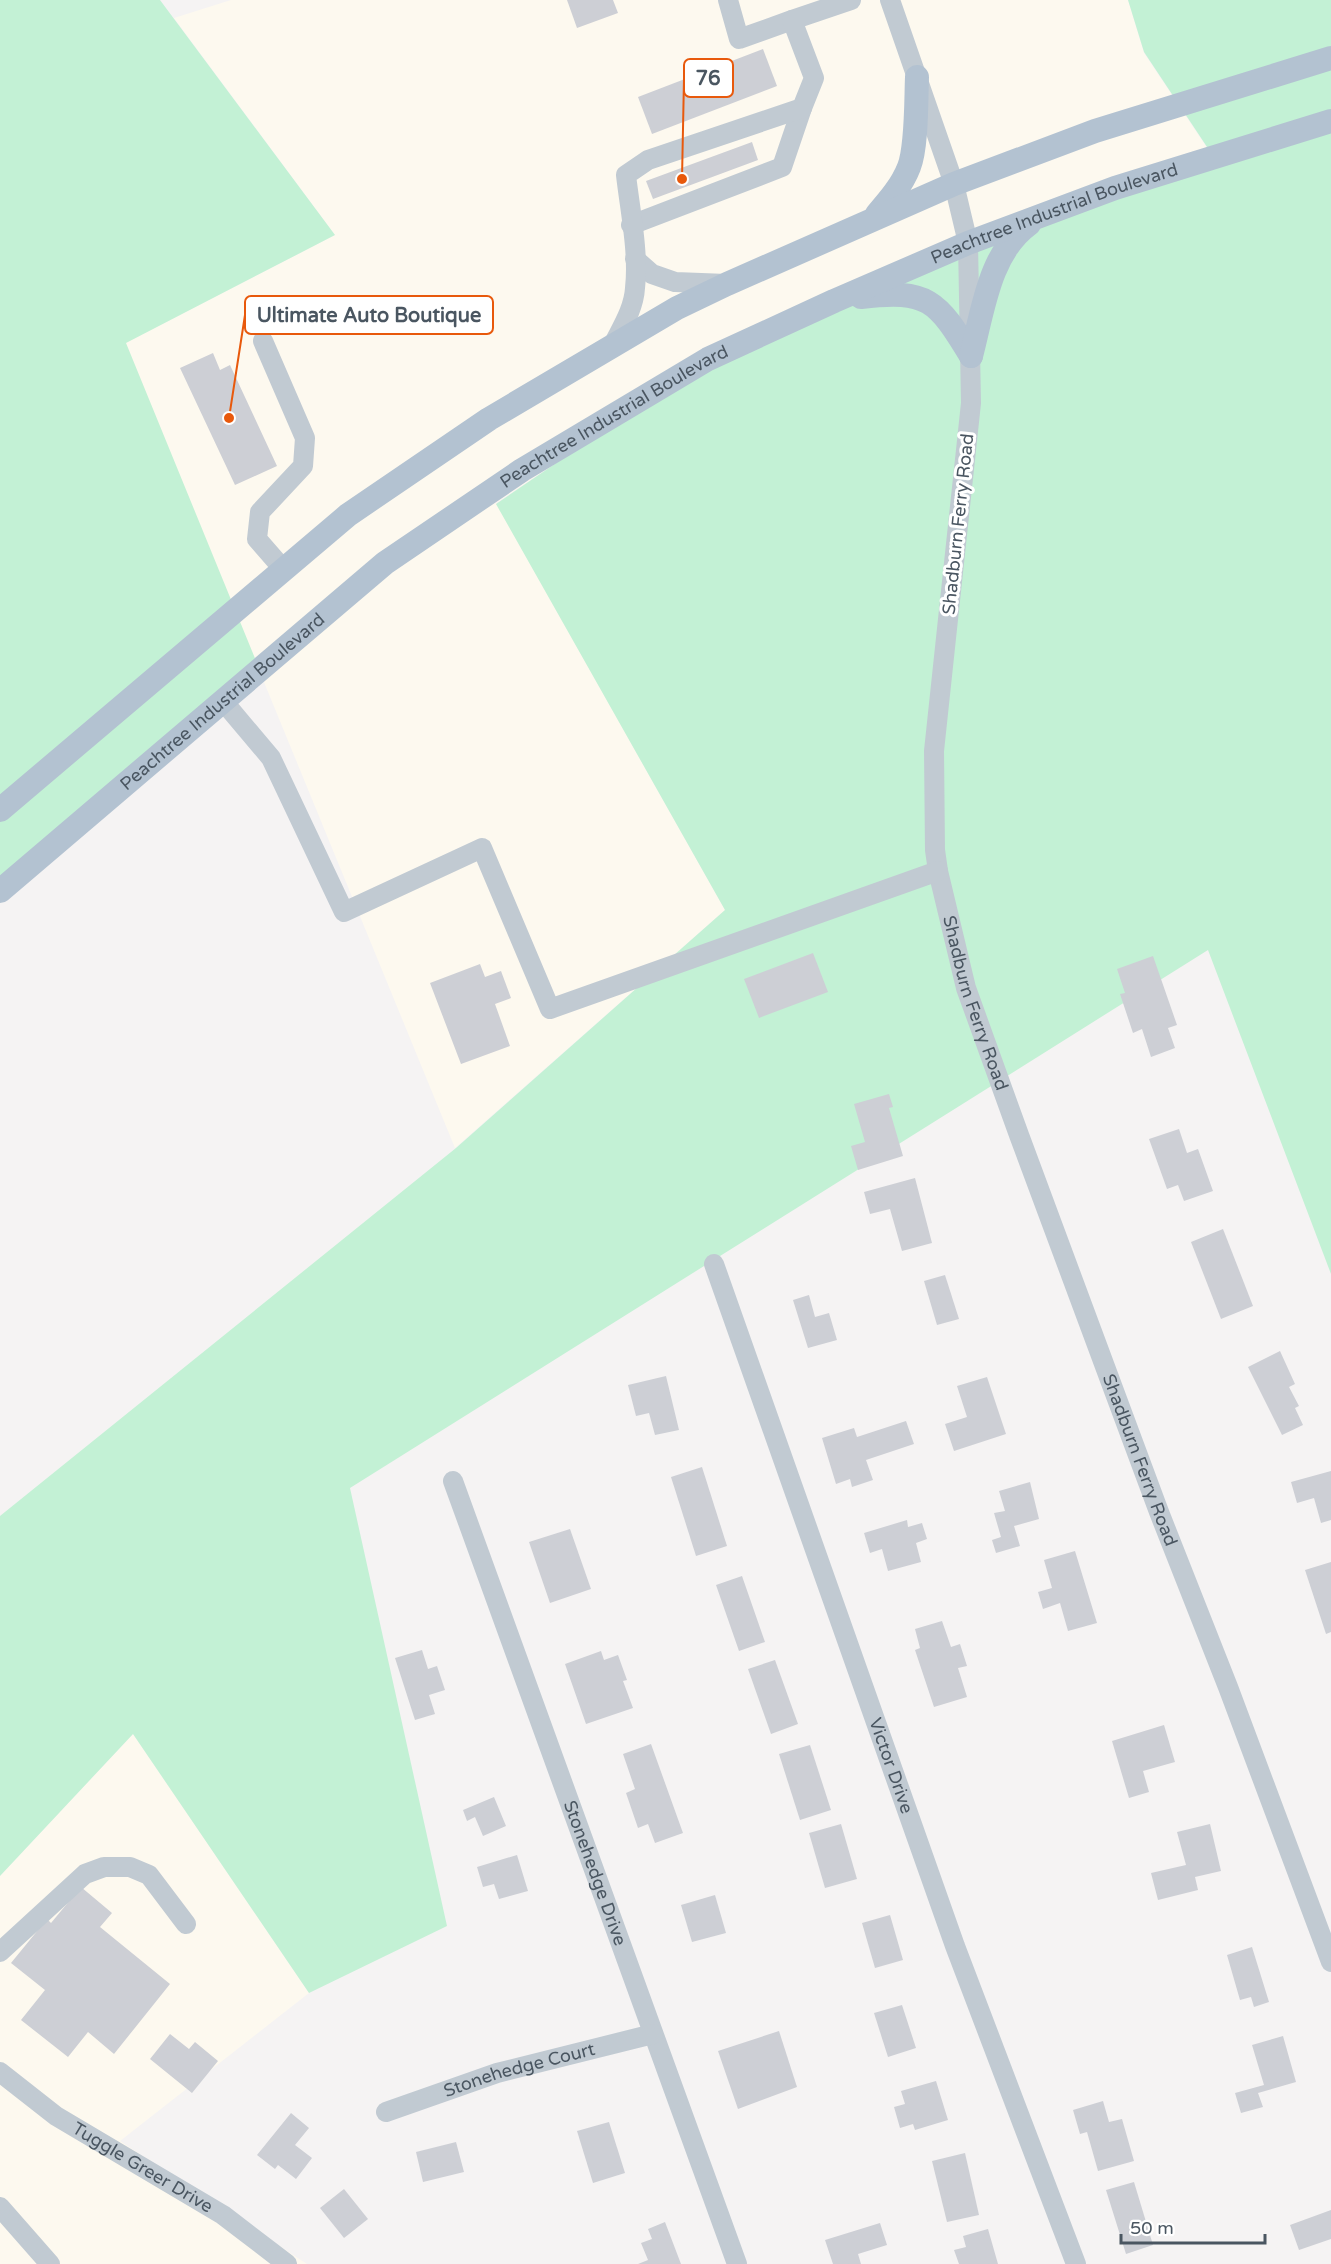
<svg xmlns="http://www.w3.org/2000/svg" width="1331" height="2264" font-family="'Varela Round',sans-serif">
	<rect width="100%" height="100%" fill="#f5f3f3"/>
	<g fill="#fdf9ef">
		<polygon points="231,0 1128,0 1144,53 1215,160 739,339 496,503 725,910 455,1148 125,343 335,235 174,18"/>
		<polygon points="133,1734 309,1993 120,2141 307,2264 0,2264 0,1876"/>
	</g>
	<g fill="#c3f1d5">
		<polygon points="0,0 160,0 335,235 126,343 259,668 0,892"/>
		<polygon points="1128,0 1331,0 1331,1274 1208,950 350,1488 447,1926 309,1993 133,1734 0,1876 0,1516 456,1148 725,910 496,504 739,339 1215,159 1144,52"/>
	</g>
	<g fill="#cdcfd5">
		<polygon points="567,0 613,0 618,13 577,28"/>
		<polygon points="763,49 777,86 652,134 638,97"/>
		<polygon points="752,142 758,160 653,199 646,181"/>
		<polygon points="213,353 220,370 230,365 277,466 235,485 180,368"/>
		<polygon points="813,953 828,992 759,1018 744,979"/>
		<polygon points="1153,956 1177,1025 1168,1028 1175,1048 1151,1057 1142,1029 1133,1033 1120,994 1125,993 1117,969"/>
		<polygon points="480,964 485,977 501,971 511,998 495,1004 510,1046 461,1064 430,983"/>
		<polygon points="889,1094 893,1107 889,1108 903,1156 858,1170 851,1146 865,1142 854,1104"/>
		<polygon points="1179,1129 1187,1153 1198,1149 1213,1191 1184,1201 1178,1185 1167,1189 1149,1139"/>
		<polygon points="915,1178 932,1243 902,1251 890,1209 870,1214 864,1192"/>
		<polygon points="1223,1229 1253,1306 1221,1319 1191,1242"/>
		<polygon points="945,1275 959,1319 937,1325 924,1281"/>
		<polygon points="809,1295 815,1317 829,1313 837,1340 808,1348 793,1300"/>
		<polygon points="1280,1351 1295,1384 1289,1387 1299,1406 1295,1408 1303,1425 1282,1435 1248,1367"/>
		<polygon points="666,1376 679,1430 655,1435 649,1413 636,1416 628,1385"/>
		<polygon points="987,1377 1006,1434 954,1451 945,1424 967,1417 957,1386"/>
		<polygon points="906,1421 914,1444 866,1460 873,1480 852,1487 850,1479 836,1484 822,1438 854,1428 857,1437"/>
		<polygon points="702,1467 727,1546 696,1556 671,1477"/>
		<polygon points="1331,1471 1331,1520 1321,1523 1314,1498 1297,1503 1291,1482"/>
		<polygon points="1030,1482 1039,1519 1014,1526 1020,1546 996,1553 992,1540 1001,1537 994,1513 1005,1511 999,1491"/>
		<polygon points="907,1520 908,1527 922,1523 927,1539 916,1543 921,1562 888,1571 882,1549 870,1553 864,1533"/>
		<polygon points="570,1529 591,1589 550,1603 529,1542"/>
		<polygon points="1075,1551 1097,1623 1068,1631 1060,1603 1043,1609 1038,1592 1052,1588 1044,1560"/>
		<polygon points="1331,1562 1331,1632 1326,1634 1305,1570"/>
		<polygon points="742,1576 765,1642 739,1651 716,1585"/>
		<polygon points="942,1621 951,1647 960,1644 967,1666 958,1668 967,1697 934,1707 915,1650 920,1648 915,1629"/>
		<polygon points="422,1650 428,1669 437,1666 445,1690 429,1695 435,1714 415,1720 395,1658"/>
		<polygon points="601,1651 604,1660 618,1655 627,1680 623,1681 633,1708 586,1724 565,1664"/>
		<polygon points="775,1660 798,1724 771,1734 748,1669"/>
		<polygon points="1164,1725 1175,1762 1143,1771 1149,1792 1129,1798 1112,1741"/>
		<polygon points="651,1744 683,1833 655,1843 648,1824 638,1828 626,1793 635,1789 623,1754"/>
		<polygon points="810,1745 831,1810 800,1820 779,1754"/>
		<polygon points="494,1797 506,1826 483,1836 475,1817 467,1821 463,1810"/>
		<polygon points="841,1824 857,1879 825,1888 809,1833"/>
		<polygon points="1210,1824 1221,1871 1195,1877 1198,1890 1158,1900 1151,1873 1186,1865 1177,1832"/>
		<polygon points="517,1855 528,1891 499,1899 494,1884 483,1887 477,1867"/>
		<polygon points="81,1887 112,1913 100,1927 170,1984 114,2054 88,2032 68,2057 21,2020 45,1990 11,1963 47,1919 51,1923"/>
		<polygon points="715,1895 726,1933 692,1942 681,1905"/>
		<polygon points="890,1915 903,1960 875,1968 862,1923"/>
		<polygon points="1252,1947 1269,2002 1254,2007 1251,1997 1240,2000 1227,1955"/>
		<polygon points="902,2005 916,2048 888,2057 874,2013"/>
		<polygon points="779,2031 797,2087 738,2109 718,2051"/>
		<polygon points="170,2034 189,2049 195,2042 218,2061 192,2093 150,2059"/>
		<polygon points="1283,2036 1296,2082 1258,2093 1263,2107 1241,2113 1235,2093 1264,2085 1252,2045"/>
		<polygon points="936,2081 948,2120 915,2130 913,2124 900,2128 894,2107 905,2104 901,2091"/>
		<polygon points="1103,2101 1109,2122 1122,2119 1134,2161 1098,2171 1087,2132 1080,2134 1073,2110"/>
		<polygon points="291,2113 309,2128 295,2145 312,2158 296,2179 278,2165 275,2169 257,2155"/>
		<polygon points="609,2122 625,2173 593,2183 577,2131"/>
		<polygon points="456,2142 464,2172 423,2182 416,2152"/>
		<polygon points="965,2153 979,2215 947,2222 932,2161"/>
		<polygon points="1134,2182 1153,2245 1126,2254 1106,2190"/>
		<polygon points="344,2189 368,2219 344,2238 320,2208"/>
		<polygon points="1331,2210 1331,2239 1299,2250 1290,2225"/>
		<polygon points="665,2222 681,2264 638,2264 648,2260 641,2243 652,2239 648,2229"/>
		<polygon points="880,2223 887,2245 858,2254 861,2264 833,2264 825,2240"/>
		<polygon points="988,2229 998,2264 959,2264 954,2250 966,2247 963,2236"/>
	</g>
	<g fill="none" stroke-linecap="round" stroke-linejoin="round">
		<g stroke="#c1cad2" stroke-width="20">
			<polyline points="728,0 739,39 792,20"/>
			<path id="s1" d="M 890,0 L 954,184 L 968,243 L 971,403 L 934,751 L 935,850 L 938,871 L 966,988 L 1019,1135 L 1159,1512 L 1228,1687 L 1331,1962"/>
			<polyline points="631,225 782,167 802,108"/>
			<polyline points="635,259 652,274 675,282 727,284"/>
			<polyline points="263,341 305,438 303,466 260,512 257,539 284,570"/>
			<path d="M 613,345 C 622,327 634,308 635,288 C 639,253 630,210 626,175 L 648,160 L 802,108 L 814,78 L 792,20 L 851,0"/>
			<polyline points="223,701 271,758 344,912 482,848 550,1009 938,871"/>
			<path id="s2" d="M 714,1264 L 955,1946 L 1076,2264"/>
			<path id="s3" d="M 453,1481 L 737,2264"/>
			<polyline points="0,1952 85,1874 104,1867 130,1867 149,1875 186,1924"/>
			<path id="s4" d="M 0,2072 L 56,2116 L 223,2215 L 287,2264"/>
			<path id="s5" d="M 386,2112 L 497,2073 L 653,2034"/>
			<polyline points="0,2207 50,2264"/>
		</g>
		<g stroke="#b3c2d1" stroke-width="24">
			<path d="M 877,214 C 890,199 902,185 909,167 C 917,147 916,100 917,77"/>
			<path d="M 861,297 C 928,289 937,300 971,356"/>
			<path d="M 971,356 C 983,311 989,253 1029,224"/>
			<polyline points="0,810 348,515 489,419 677,308 727,284 954,184 1095,131 1331,58"/>
			<path id="s6" d="M 0,891 L 385,563 L 522,470 L 708,359 L 834,301 L 968,243 L 1115,188 L 1331,121"/>
		</g>
	</g>
	<g text-anchor="middle" dominant-baseline="central" stroke-width="6" stroke-linejoin="round" paint-order="stroke">
		<g font-size="18" fill="#4a5661" stroke="#fff">
			<text stroke="none"><textPath href="#s6" startOffset="1264">Peachtree Industrial Boulevard</textPath></text>
			<text stroke="none"><textPath href="#s6" startOffset="778">Peachtree Industrial Boulevard</textPath></text>
			<text transform="translate(958 524) rotate(-84)">Shadburn Ferry Road</text>
			<text stroke="none"><textPath href="#s6" startOffset="292">Peachtree Industrial Boulevard</textPath></text>
			<text stroke="none"><textPath href="#s1" startOffset="1023">Shadburn Ferry Road</textPath></text>
			<text stroke="none"><textPath href="#s1" startOffset="1509">Shadburn Ferry Road</textPath></text>
			<text stroke="none"><textPath href="#s2" startOffset="532">Victor Drive</textPath></text>
			<text stroke="none"><textPath href="#s3" startOffset="417">Stonehedge Drive</textPath></text>
			<text stroke="none"><textPath href="#s5" startOffset="140">Stonehedge Court</textPath></text>
			<text stroke="none"><textPath href="#s4" startOffset="172">Tuggle Greer Drive</textPath></text>
		</g>
	</g>
	<path fill="none" stroke="#e8590c" stroke-width="2" d="M682 179L684 78M229 418L245 315"/>
	<g fill="#e8590c" stroke="#fff" stroke-width="2">
		<circle cx="682" cy="179" r="6"/>
		<circle cx="229" cy="418" r="6"/>
	</g>
	<g fill="#fff" stroke="#e8590c" stroke-width="2">
		<rect x="684" y="59" width="49" height="38" rx="6"/>
		<rect x="245" y="296" width="248" height="38" rx="6"/>
	</g>
	<g font-size="20" text-anchor="middle" font-weight="bold" fill="#4a5661">
		<text x="708" y="85">76</text>
		<text x="369" y="322">Ultimate Auto Boutique</text>
	</g>
	<path d="M1121 2234v9h144v-9" fill="none" stroke="#4a5661" stroke-width="3"/>
	<text x="1130" y="2234" font-size="18" fill="#4a5661" stroke="#ffffff" stroke-width="4.5" paint-order="stroke">50 m</text>
</svg>
